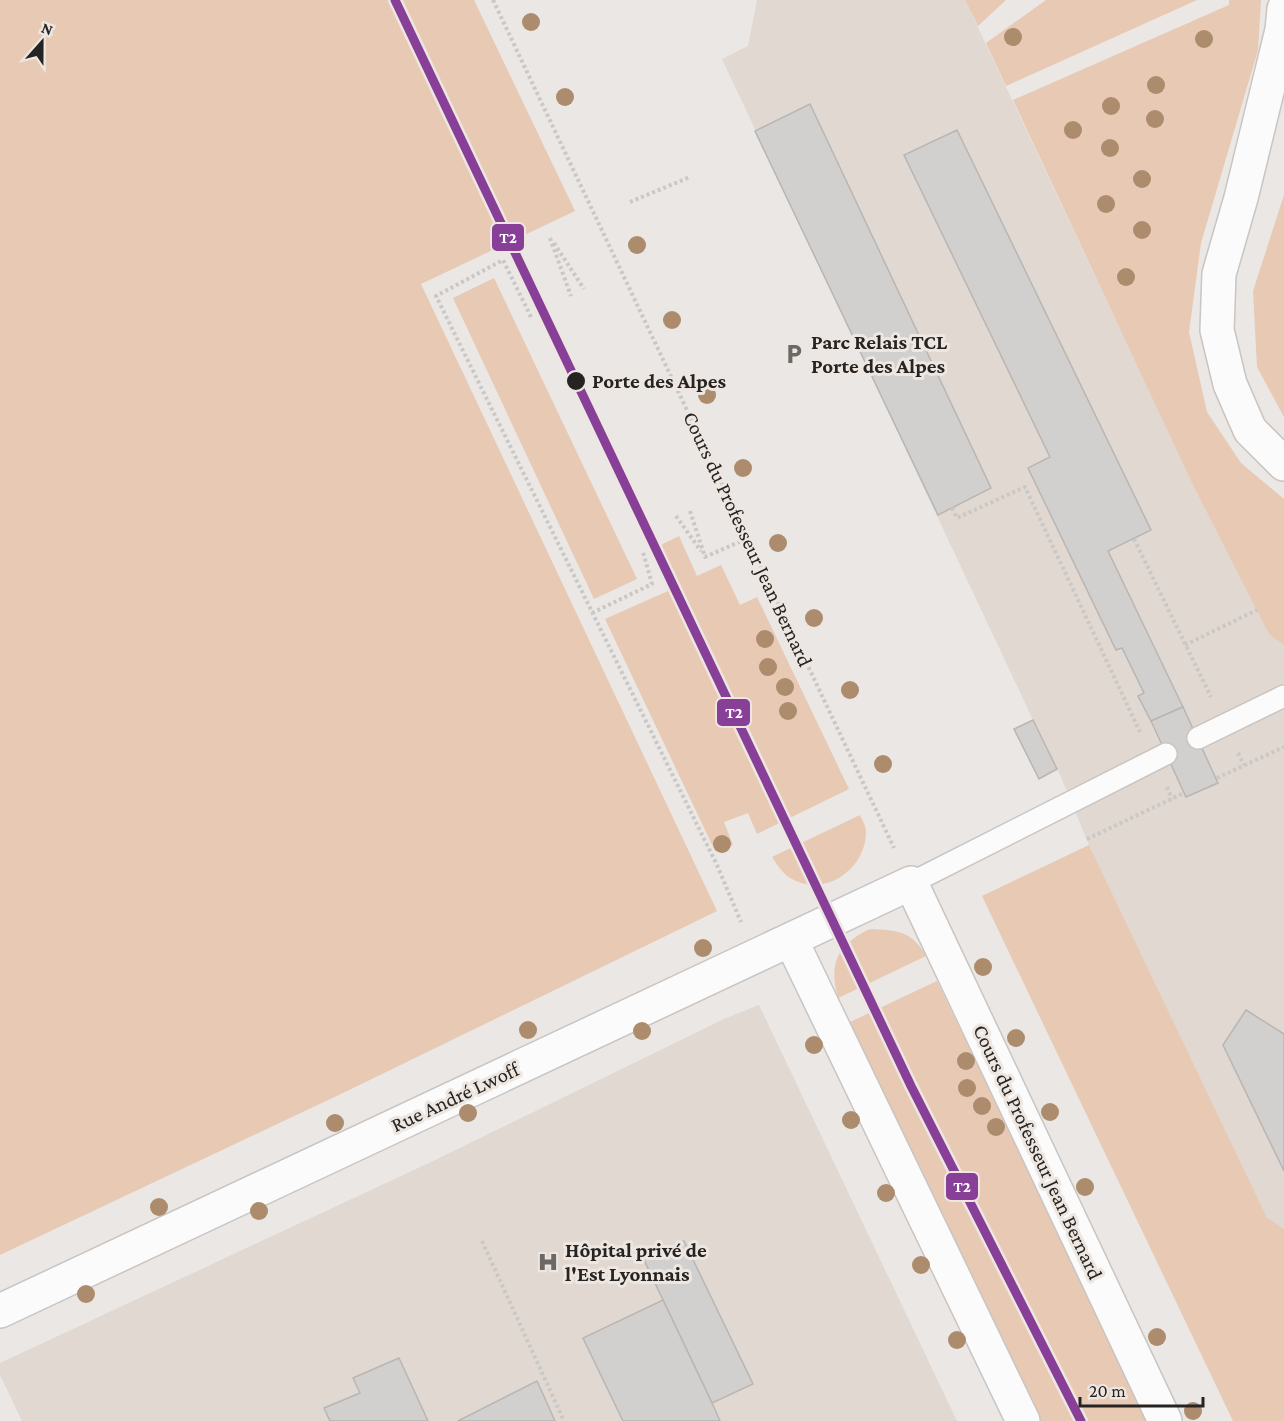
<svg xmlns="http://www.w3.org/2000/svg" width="1284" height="1421" font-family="'Crimson Pro',serif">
	<rect width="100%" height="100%" fill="#eae7e4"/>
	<g fill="#e0d8d1">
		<polygon points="757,0 965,0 1120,329 1284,560 1284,1229 1267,1219 1089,845 1058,770 1039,779 1014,729 1033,720 722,59 748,46"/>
		<polygon points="759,1005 957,1421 22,1421 0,1375 0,1363 431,1162 724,1019"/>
	</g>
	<g fill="#e7c9b4">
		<polygon points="0,0 474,0 575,211 421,284 717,911 343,1093 0,1255"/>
		<polygon points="965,0 1006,0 978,26"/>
		<polygon points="1046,0 1197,0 1006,86 986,43"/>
		<polygon points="1229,0 1261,0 1258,50 1201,243 1189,332 1207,412 1241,463 1284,499 1284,645 1269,634 1193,485 1013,100 1229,5"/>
		<polygon points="1284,195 1284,417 1257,367 1253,291"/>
		<polygon points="494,278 637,579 594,599 453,298"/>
		<polygon points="679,536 697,576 721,565 740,605 757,597 849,789 757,834 748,813 724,822 733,845 715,851 605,619 668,591 651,550"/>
		<path d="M 860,815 C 862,820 866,826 866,832 C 866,869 824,899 790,878 C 782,873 777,864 772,857 Z"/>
		<polygon points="1089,845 1267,1218 1284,1229 1284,1421 1233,1421 982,896"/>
		<path d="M 870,929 C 897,930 912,931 926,956 L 838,998 C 828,963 838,944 870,929 Z"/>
		<polygon points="937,981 1148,1421 1041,1421 850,1022"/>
	</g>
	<g fill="#d2d0ce" stroke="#b8b6b4" stroke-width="1.5">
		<polygon points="810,104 991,488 938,515 755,131"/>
		<polygon points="957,130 1151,530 1108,551 1183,707 1151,721 1138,696 1144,693 1122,648 1116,650 1028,468 1050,457 904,155"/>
		<polygon points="1183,707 1218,783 1186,797 1151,721"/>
		<polygon points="1033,720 1057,769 1039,779 1014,729"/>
		<polygon points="1246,1010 1284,1034 1284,1171 1223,1045"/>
		<polygon points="684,1241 753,1384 712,1403 644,1260"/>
		<polygon points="663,1300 712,1403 720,1421 623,1421 583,1338"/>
		<polygon points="399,1358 428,1421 330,1421 324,1408 360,1393 353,1378"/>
		<polygon points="537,1381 555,1421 458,1421"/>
	</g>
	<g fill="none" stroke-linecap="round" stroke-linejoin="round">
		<g stroke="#c8c5c3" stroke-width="24">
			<g id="service">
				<polyline points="1198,738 1284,696"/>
				<polyline points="911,883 1166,754"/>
			</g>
		</g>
		<g stroke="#c8c5c3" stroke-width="36">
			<g id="minor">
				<polyline points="1284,9 1282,30 1241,198 1219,274 1217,330 1230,384 1250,430 1284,464"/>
				<polyline points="791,940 1023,1421"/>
				<polyline points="0,1311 911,883 1165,1421"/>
			</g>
		</g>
		<g stroke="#cac8c6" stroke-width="4" stroke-dasharray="3 3" stroke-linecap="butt">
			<polyline points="493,0 894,848"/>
			<polyline points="630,202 690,177"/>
			<polyline points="550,238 571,296"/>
			<polyline points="554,243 584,289"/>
			<polyline points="531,317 503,260 436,296 717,865 741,922"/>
			<polyline points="952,508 957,518 1025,487 1140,732"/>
			<polyline points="690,511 705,557 748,538"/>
			<polyline points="676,516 701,551"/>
			<polyline points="1134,539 1211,697"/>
			<polyline points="592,613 652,584 643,552"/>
			<polyline points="1185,645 1257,610"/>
			<polyline points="1238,753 1244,765"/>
			<polyline points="1217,778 1284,747"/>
			<polyline points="1167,787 1172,799"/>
			<polyline points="1087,839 1184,793"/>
			<polyline points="482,1241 564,1421"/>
		</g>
		<use href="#service" stroke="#fcfbfb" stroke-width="21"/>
		<use href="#minor" stroke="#fcfbfb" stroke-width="33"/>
		<g stroke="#ede6e1" stroke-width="14">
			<polyline id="tram-1" points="395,0 911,1086 1081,1421"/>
		</g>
		<use href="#tram-1" stroke="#873f98" stroke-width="9"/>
	</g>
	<g fill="#ac8c6d">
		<circle cx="531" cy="22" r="9"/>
		<circle cx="1013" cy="37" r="9"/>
		<circle cx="1204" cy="39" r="9"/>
		<circle cx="1156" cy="85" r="9"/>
		<circle cx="565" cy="97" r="9"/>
		<circle cx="1111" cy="106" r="9"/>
		<circle cx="1155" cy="119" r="9"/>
		<circle cx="1073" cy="130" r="9"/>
		<circle cx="1110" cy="148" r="9"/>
		<circle cx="1142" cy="179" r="9"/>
		<circle cx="1106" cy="204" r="9"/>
		<circle cx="1142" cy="230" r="9"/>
		<circle cx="637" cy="245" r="9"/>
		<circle cx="1126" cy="277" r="9"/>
		<circle cx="672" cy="320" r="9"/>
		<circle cx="707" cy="395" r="9"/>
		<circle cx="743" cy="468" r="9"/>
		<circle cx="778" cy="543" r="9"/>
		<circle cx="814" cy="618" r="9"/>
		<circle cx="765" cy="639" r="9"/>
		<circle cx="768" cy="667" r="9"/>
		<circle cx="785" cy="687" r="9"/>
		<circle cx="850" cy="690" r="9"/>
		<circle cx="788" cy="711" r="9"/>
		<circle cx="883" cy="764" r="9"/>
		<circle cx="722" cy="844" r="9"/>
		<circle cx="703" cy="948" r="9"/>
		<circle cx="983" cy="967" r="9"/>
		<circle cx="528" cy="1030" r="9"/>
		<circle cx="642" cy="1031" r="9"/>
		<circle cx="1016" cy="1038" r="9"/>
		<circle cx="814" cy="1045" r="9"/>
		<circle cx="966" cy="1061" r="9"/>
		<circle cx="967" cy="1088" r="9"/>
		<circle cx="982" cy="1106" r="9"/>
		<circle cx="1050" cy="1112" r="9"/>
		<circle cx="468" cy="1113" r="9"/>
		<circle cx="851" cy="1120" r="9"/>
		<circle cx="335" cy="1123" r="9"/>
		<circle cx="996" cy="1127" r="9"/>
		<circle cx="1085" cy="1187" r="9"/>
		<circle cx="886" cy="1193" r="9"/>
		<circle cx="159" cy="1207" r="9"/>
		<circle cx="259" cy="1211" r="9"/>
		<circle cx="921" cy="1265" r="9"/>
		<circle cx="86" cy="1294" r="9"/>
		<circle cx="1157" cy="1337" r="9"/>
		<circle cx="957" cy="1340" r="9"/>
		<circle cx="1193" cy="1411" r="9"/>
	</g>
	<defs>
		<g id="parking-bare" transform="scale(1.62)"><path d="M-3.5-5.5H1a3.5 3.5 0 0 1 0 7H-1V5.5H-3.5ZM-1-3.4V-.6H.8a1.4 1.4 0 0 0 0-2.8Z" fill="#6b6866" stroke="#ede6e1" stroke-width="2.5" paint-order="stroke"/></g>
		<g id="hospital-bare" transform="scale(1.62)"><path d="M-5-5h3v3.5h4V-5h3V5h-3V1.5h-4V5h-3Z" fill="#6b6866" stroke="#ede6e1" stroke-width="2.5" paint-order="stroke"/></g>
	</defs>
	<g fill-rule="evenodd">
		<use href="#parking-bare" x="794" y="354"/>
		<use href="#hospital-bare" x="548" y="1262"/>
	</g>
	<circle fill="#262422" stroke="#ede6e1" stroke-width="2" cx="576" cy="381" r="10"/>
	<g text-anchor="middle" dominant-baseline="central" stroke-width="6" stroke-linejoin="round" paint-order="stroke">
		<g font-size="21" font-weight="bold" fill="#262422" stroke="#ede6e1" text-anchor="start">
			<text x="811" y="342">Parc Relais TCL<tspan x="811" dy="24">Porte des Alpes</tspan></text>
			<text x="565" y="1250">Hôpital privé de<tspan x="565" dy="24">l'Est Lyonnais</tspan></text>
		</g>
		<g font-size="21" font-weight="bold" fill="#262422" stroke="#ede6e1" text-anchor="start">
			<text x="592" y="381">Porte des Alpes</text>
		</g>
		<g font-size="21" fill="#262422" stroke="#ede6e1">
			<text transform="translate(748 539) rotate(65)">Cours du Professeur Jean Bernard</text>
			<text transform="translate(455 1097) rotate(-25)">Rue André Lwoff</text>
			<text transform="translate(1038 1152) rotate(65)">Cours du Professeur Jean Bernard</text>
		</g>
	</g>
	<g stroke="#ede6e1" stroke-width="2">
		<rect x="491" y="223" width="34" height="29" rx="6" fill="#873f98"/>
		<rect x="716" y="698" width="35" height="29" rx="6" fill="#873f98"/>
		<rect x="945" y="1172" width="34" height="29" rx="6" fill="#873f98"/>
	</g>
	<g font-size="16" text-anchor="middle" font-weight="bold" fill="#fff">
		<text x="508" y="243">T2</text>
		<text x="734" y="718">T2</text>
		<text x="962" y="1192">T2</text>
	</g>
	<g transform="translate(42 42) rotate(21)" stroke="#ede6e1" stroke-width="4.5" paint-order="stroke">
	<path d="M0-4.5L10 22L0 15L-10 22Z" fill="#262422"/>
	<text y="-9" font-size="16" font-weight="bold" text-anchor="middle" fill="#262422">N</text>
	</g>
	<path d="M1080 1397v9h123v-9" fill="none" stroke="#262422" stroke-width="3"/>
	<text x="1089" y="1397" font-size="18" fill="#262422" stroke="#ede6e1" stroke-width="4.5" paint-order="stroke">20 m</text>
</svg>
